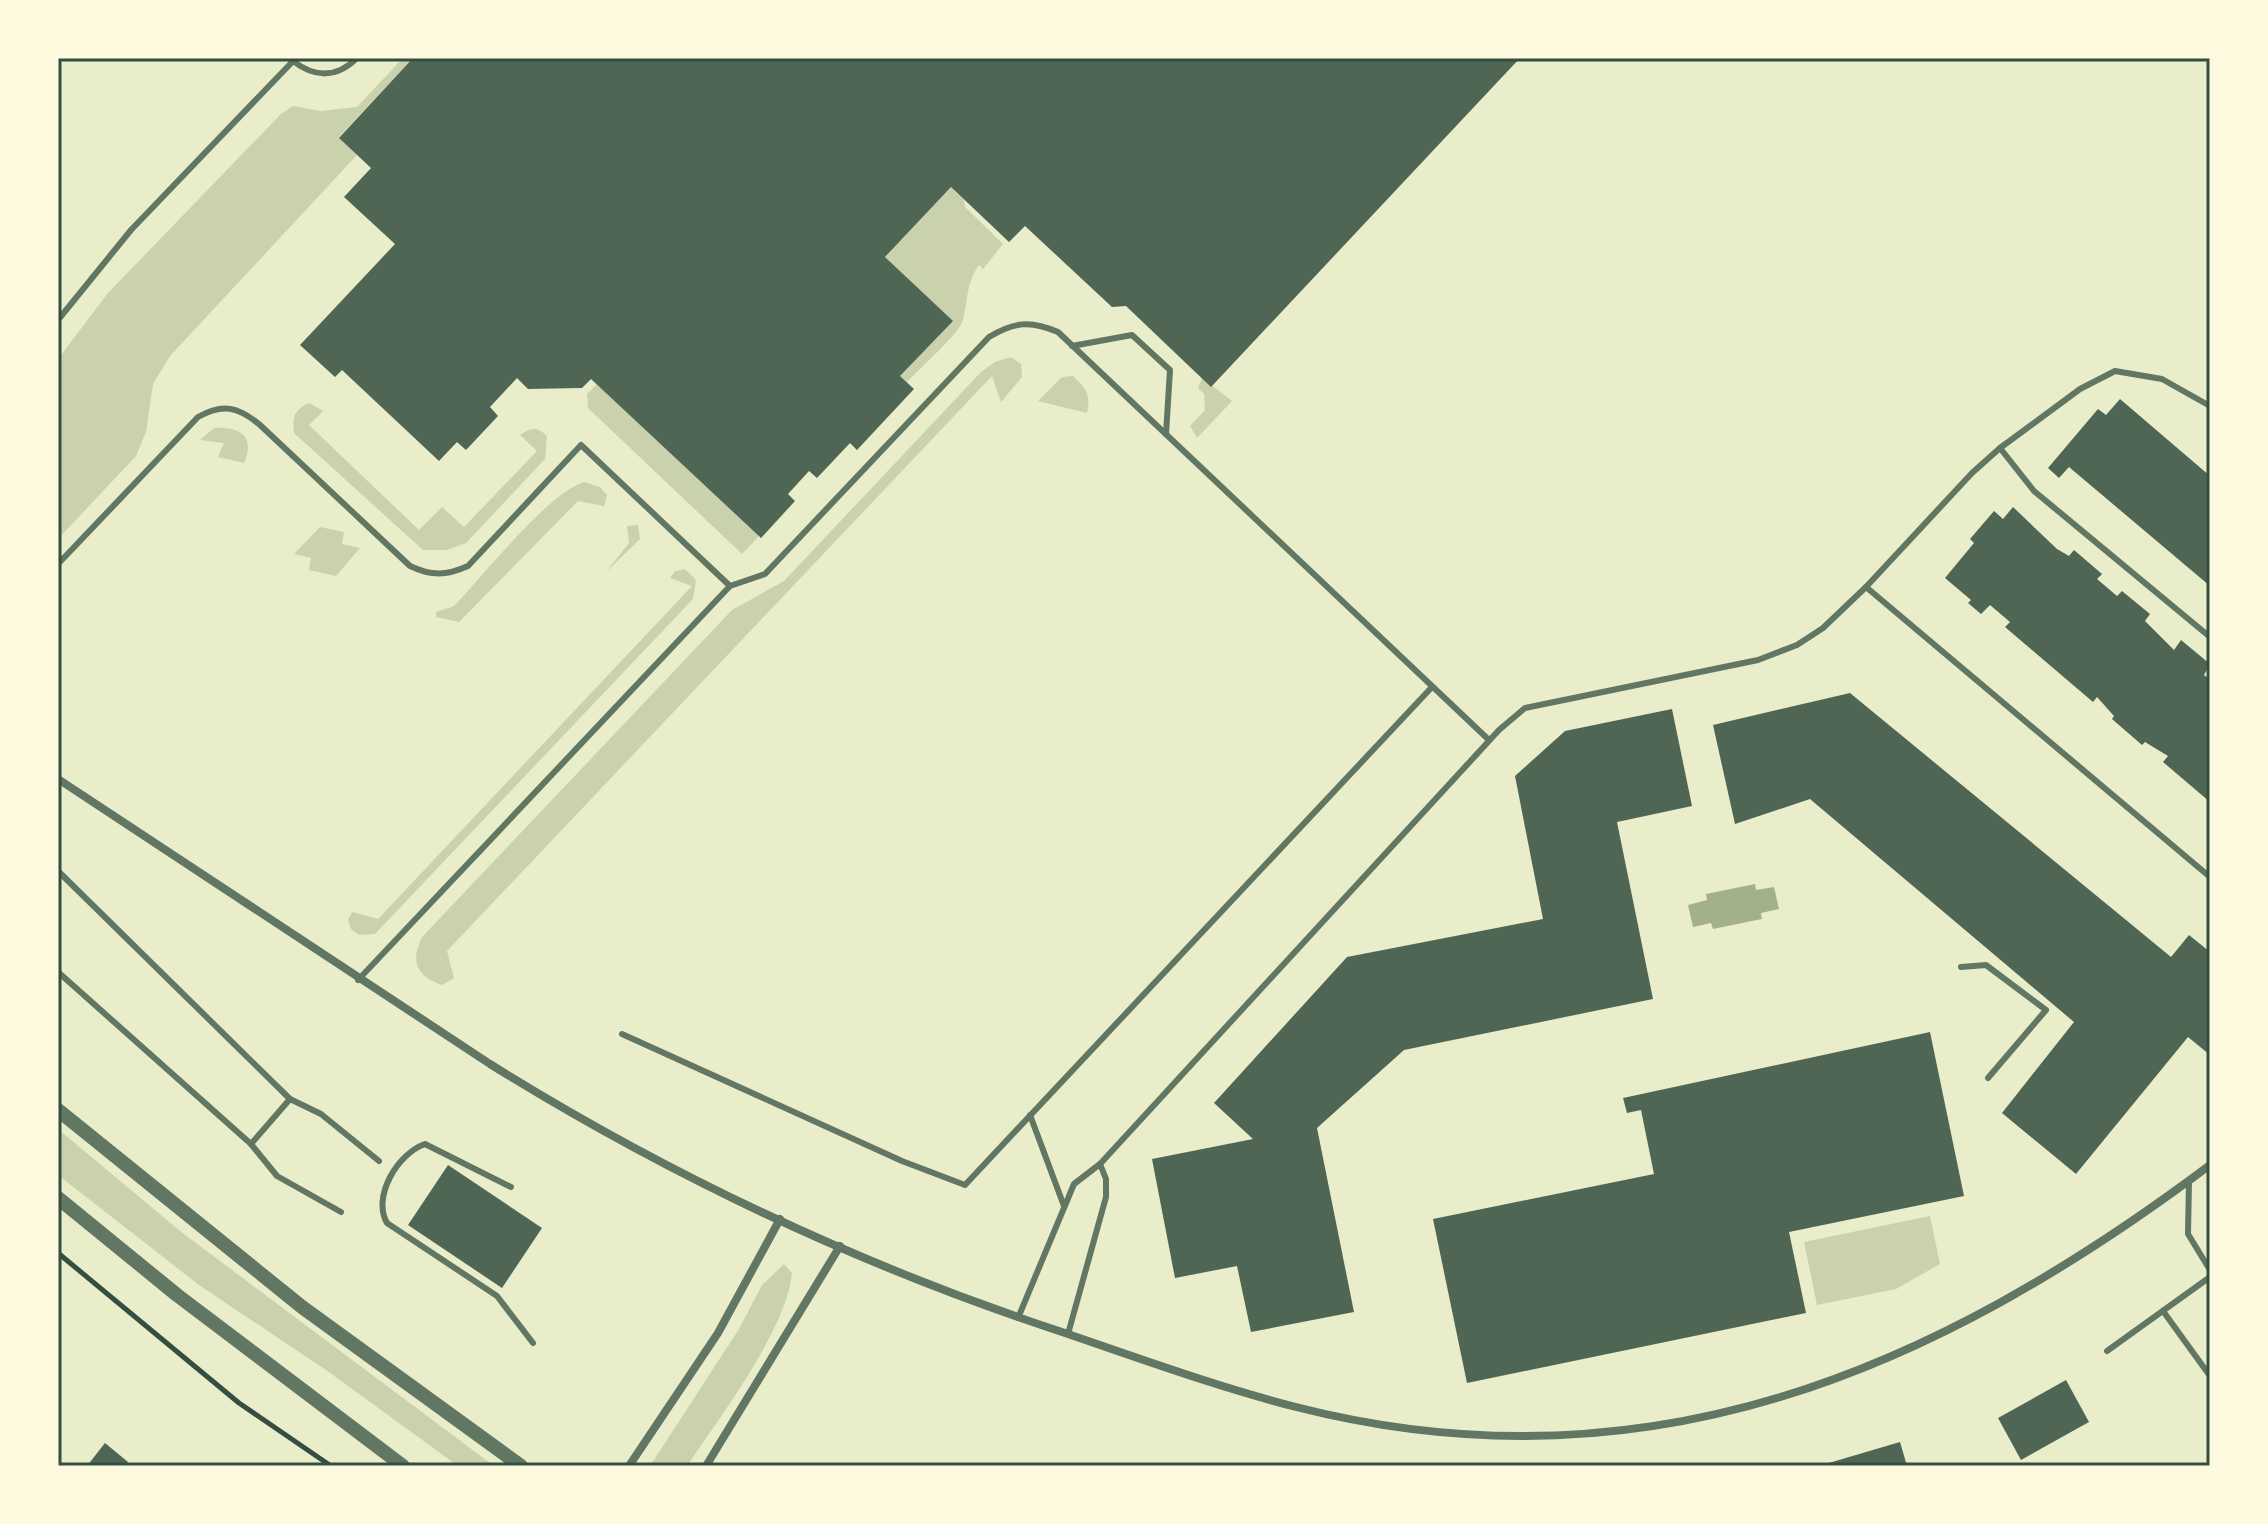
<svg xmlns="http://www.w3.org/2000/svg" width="2268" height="1524" font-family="'Noto Sans',sans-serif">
	<rect width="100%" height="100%" fill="#e9edc9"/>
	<g fill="#cad2ad">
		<polygon points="403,58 413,58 339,137 357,155 170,356 153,384 146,432 136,456 58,539 58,359 108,293 281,114 293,106 321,111 357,107"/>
		<path d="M 951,187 L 964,200 L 965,207 L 1003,244 L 983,269 L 979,265 C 966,283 968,300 963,320 C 959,334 918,370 907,382 L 900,376 L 952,321 L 885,257 Z"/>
		<path d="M 1011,357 L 1021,364 L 1022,377 L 1001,402 L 992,376 L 447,951 L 454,978 L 442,985 C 416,976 410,961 422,937 L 732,610 L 784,581 L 981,372 L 995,362 Z"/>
		<path d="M 1073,376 C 1086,388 1091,395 1087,413 L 1038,401 L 1062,377 Z"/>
		<polygon points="1202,378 1232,401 1197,438 1190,426 1205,410 1204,394 1198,388"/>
		<polygon points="597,384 759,536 742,554 588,408 587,394"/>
		<path d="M 309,403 L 323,411 L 309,425 L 419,530 L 442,507 L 464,527 L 537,451 L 520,435 C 532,427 537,427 547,436 L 545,459 L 466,543 L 447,550 L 423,550 L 294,433 C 292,417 294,410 309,403 Z"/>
		<path d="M 214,428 C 240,426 256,437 244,463 L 218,457 L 224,443 L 200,440 Z"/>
		<path d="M 584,482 L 600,487 L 607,495 L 604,506 L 578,501 L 459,622 L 436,617 L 436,612 L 454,606 C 483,576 548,493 584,482 Z"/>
		<polygon points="638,525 640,539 606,572 629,543 627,526"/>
		<polygon points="320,527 344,532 342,544 360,548 336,576 309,570 311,558 294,554"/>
		<polygon points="685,569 696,580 693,599 375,934 359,935 351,929 348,920 352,912 378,919 692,586 670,578 675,571"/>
		<polygon points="58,1129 180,1231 494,1466 458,1466 326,1370 199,1285 58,1175"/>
		<polygon points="1930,1216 1940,1264 1896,1289 1817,1305 1804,1242"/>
		<path d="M 784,1264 L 792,1273 C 787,1329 719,1418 687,1466 L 650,1466 L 739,1329 L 762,1285 Z"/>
	</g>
	<polygon fill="#a3b18a" points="1755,884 1756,890 1774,887 1779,909 1761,913 1762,919 1713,929 1711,923 1693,927 1688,905 1707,900 1706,894"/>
	<g fill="#4f6655">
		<polygon points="413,58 1520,58 1211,387 1126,306 1112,307 1025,226 1009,242 951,187 885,257 953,321 900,376 914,389 857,450 850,443 817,478 809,471 788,494 795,501 761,538 591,379 582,388 528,389 517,378 490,407 498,416 466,450 457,442 439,461 342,370 335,377 300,345 395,244 344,197 371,168 339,138"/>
		<polygon points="2120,399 2210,476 2210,586 2069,467 2059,478 2048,468 2098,409 2106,415"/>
		<polygon points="2013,507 2057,549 2069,556 2074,550 2102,574 2097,579 2117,596 2122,591 2150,614 2145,621 2174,650 2181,640 2210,664 2204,675 2210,680 2210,802 2163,762 2168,756 2145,742 2142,745 2112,719 2114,716 2097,697 2093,702 2005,627 2010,622 1990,605 1981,614 1968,603 1971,600 1945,578 1974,543 1970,539 1994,511 2003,519"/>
		<polygon points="1850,693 2171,957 2189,935 2210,952 2210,1055 2188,1037 2076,1174 2002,1113 2074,1022 1810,799 1735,824 1713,725"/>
		<polygon points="1672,709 1692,806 1617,822 1653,999 1404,1050 1317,1128 1354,1312 1251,1332 1237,1266 1175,1278 1152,1159 1253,1139 1214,1103 1347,957 1543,919 1515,776 1565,731"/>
		<polygon points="1930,1032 1964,1196 1789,1232 1806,1313 1467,1383 1433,1219 1654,1174 1641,1110 1627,1113 1623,1098"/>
		<polygon points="448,1165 542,1228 502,1288 408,1225"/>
		<polygon points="2066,1380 2089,1422 2021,1460 1998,1418"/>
		<polygon points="1900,1442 1907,1466 1822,1466 1822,1465"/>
		<polygon points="105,1443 128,1462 125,1466 87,1466"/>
	</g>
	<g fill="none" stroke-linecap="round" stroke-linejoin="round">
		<polyline stroke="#344e41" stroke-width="5" points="58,1253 239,1403 331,1466"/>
		<g stroke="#617663" stroke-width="6">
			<path d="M 293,61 C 315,78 337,78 357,58"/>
			<polyline points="58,320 131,230 296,58"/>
			<polyline points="1072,346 1132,335 1170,370 1166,434"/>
			<polyline points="2000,448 2034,491 2210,637"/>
			<path d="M 58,564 L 198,417 C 223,403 238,407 259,424 L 410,566 C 431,576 446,576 468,566 L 581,445 L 730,586"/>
			<polyline points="1866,587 2210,877"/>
			<polyline points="58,871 290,1099"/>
			<polyline points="1961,967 1986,965 2046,1010 1988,1078"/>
			<polyline points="58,972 251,1144"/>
			<path d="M 358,980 L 730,586 L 765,574 L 989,337 C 1014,322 1030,320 1058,332 L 1489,740"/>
			<polyline points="622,1034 902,1161 965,1185 1432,687"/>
			<polyline points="1030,1115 1064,1206"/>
			<polyline points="1100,1164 1499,730 1525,708 1758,660 1797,645 1823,628 1866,587 1972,473 2000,448 2080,389 2115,371 2162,379 2210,406"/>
			<polyline points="2189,1181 2188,1234 2210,1270"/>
			<path d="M 511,1187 L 425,1144 C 397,1154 372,1197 387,1223 L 497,1296 L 533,1343"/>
			<polyline points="341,1212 277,1176 251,1144 290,1099 321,1114 379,1161"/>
			<polyline points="2163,1311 2210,1376"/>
			<polyline points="1018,1318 1074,1184 1100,1164 1106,1179 1106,1197 1068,1334"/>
			<polyline points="2107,1351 2210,1277"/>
		</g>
		<g stroke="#617663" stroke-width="8">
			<path d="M 58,779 L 490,1064 C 670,1176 864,1267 1065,1333 C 1141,1359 1218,1387 1296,1407 C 1645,1496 1934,1372 2210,1165"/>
			<polyline points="629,1466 718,1333 780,1219"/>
			<polyline points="706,1466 840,1246"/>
		</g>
		<g stroke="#617663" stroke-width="14">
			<polyline points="58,1110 302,1307 521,1466"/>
			<polyline points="58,1198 177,1295 403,1466"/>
		</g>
	</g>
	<rect width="2268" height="1524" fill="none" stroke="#fefae0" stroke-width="120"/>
	<rect x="60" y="60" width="2148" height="1404" fill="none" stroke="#344e41" stroke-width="3"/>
</svg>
